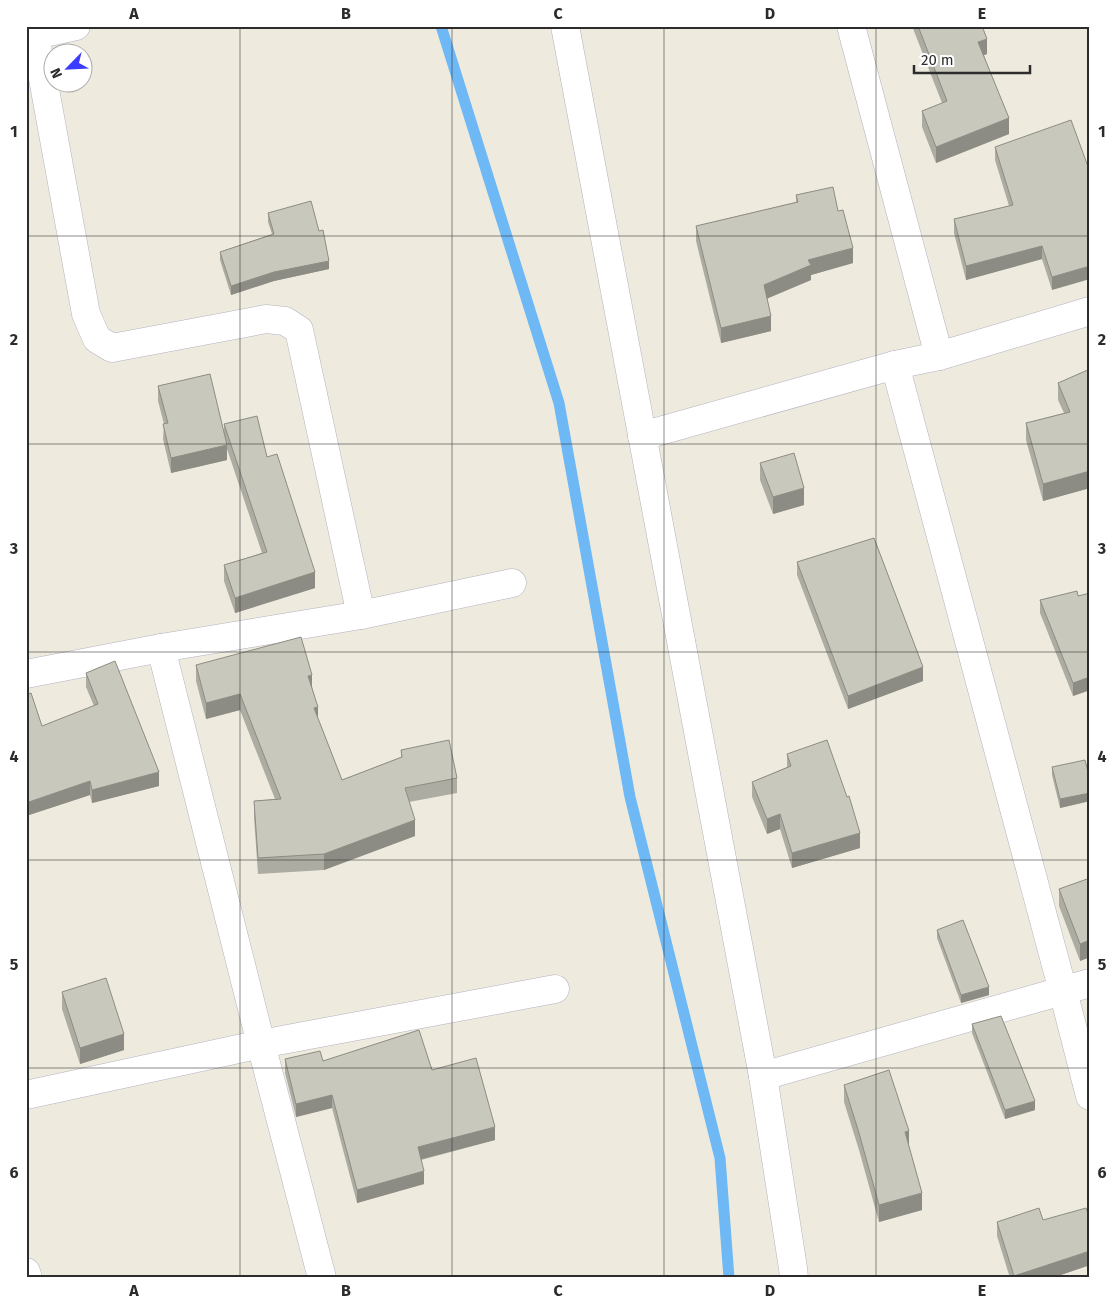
<svg xmlns="http://www.w3.org/2000/svg" width="1116" height="1304" font-family="'Fira Sans',sans-serif">
	<rect width="100%" height="100%" fill="#eeeade"/>
	<g fill="none" stroke-linecap="round" stroke-linejoin="round">
		<polyline stroke="#6db8f5" stroke-width="11" points="441,26 559,403 630,797 720,1158 729,1278"/>
		<g stroke="#b2b2c0" stroke-width="29">
			<g id="minor">
				<polyline points="565,26 763,1076 793,1268 794,1278"/>
				<polyline points="851,26 939,356"/>
				<polyline points="35,35 86,314 97,339 112,348 266,319 285,321 299,330 361,615"/>
				<polyline points="26,37 76,26"/>
				<polyline points="895,365 1063,991 1090,1096"/>
				<polyline points="642,436 895,365 939,356 1090,311"/>
				<polyline points="161,648 261,1044 322,1278"/>
				<polyline points="26,674 161,648 361,615 512,583"/>
				<polyline points="763,1076 1090,983"/>
				<polyline points="26,1095 261,1044 555,989"/>
				<polyline points="26,1272 28,1278"/>
			</g>
		</g>
		<use href="#minor" stroke="#fff" stroke-width="28"/>
	</g>
	<g fill="#adaca2">
		<polygon points="912,26 982,26 987,54 984,55 1009,134 936,163 922,127 922,111 942,103"/>
		<polygon points="995,147 1090,172 1052,290 1042,259 966,280 954,233 954,219 1009,206 995,160"/>
		<polygon points="796,195 838,211 853,263 811,275 811,280 767,298 771,331 721,343 696,241 696,226 796,202"/>
		<polygon points="268,213 329,269 274,281 231,295 220,260 220,252 272,234 268,222"/>
		<polygon points="1090,369 1090,488 1043,501 1026,440 1026,423 1064,413 1058,400 1058,383"/>
		<polygon points="158,386 224,432 224,424 267,457 315,588 235,613 224,581 224,565 262,553 227,449 227,460 171,473 163,439 164,424 158,401"/>
		<polygon points="760,463 804,505 773,514 760,480"/>
		<polygon points="797,562 923,681 848,709 797,575"/>
		<polygon points="1090,593 1090,690 1073,696 1040,613 1040,600 1078,596"/>
		<polygon points="196,665 312,686 318,719 342,780 401,757 401,750 457,778 457,793 409,802 415,836 324,870 258,874 254,817 254,801 275,799 240,710 206,719 196,681"/>
		<polygon points="86,673 159,786 92,803 90,795 26,816 26,695 42,726 94,706 86,687"/>
		<polygon points="787,754 860,848 792,868 780,829 767,834 752,797 752,782 787,767"/>
		<polygon points="1052,767 1090,780 1090,801 1060,808 1052,775"/>
		<polygon points="1090,878 1090,957 1080,961 1059,906 1059,889"/>
		<polygon points="937,930 989,995 961,1003 937,938"/>
		<polygon points="62,992 124,1050 80,1064 62,1009"/>
		<polygon points="972,1024 1035,1110 1005,1119 972,1033"/>
		<polygon points="285,1059 323,1061 432,1070 495,1140 421,1160 424,1184 357,1203 332,1108 296,1117 285,1073"/>
		<polygon points="844,1085 909,1146 922,1210 879,1222 859,1150 844,1102"/>
		<polygon points="1090,1219 1090,1265 1052,1278 1010,1278 997,1236 997,1222"/>
	</g>
	<g fill="#8d8c84">
		<polygon points="987,39 987,54 978,57 978,42"/>
		<polygon points="1009,118 1009,134 936,163 936,147"/>
		<polygon points="1042,246 1042,259 966,280 966,266"/>
		<polygon points="853,248 853,263 811,275 811,280 764,300 764,285 808,260"/>
		<polygon points="329,261 329,269 274,281 231,295 231,286 274,272"/>
		<polygon points="1090,266 1090,279 1052,290 1052,277"/>
		<polygon points="771,316 771,331 721,343 721,328"/>
		<polygon points="227,445 227,460 171,473 171,458"/>
		<polygon points="1090,471 1090,488 1043,501 1043,484"/>
		<polygon points="804,488 804,505 773,514 773,497"/>
		<polygon points="315,572 315,588 235,613 235,598"/>
		<polygon points="923,667 923,681 848,709 848,696"/>
		<polygon points="312,675 312,691 308,676"/>
		<polygon points="1090,677 1090,690 1073,696 1073,683"/>
		<polygon points="240,694 240,710 206,719 206,703"/>
		<polygon points="318,707 318,722 314,708"/>
		<polygon points="159,772 159,786 92,803 92,790"/>
		<polygon points="90,781 90,795 26,816 26,803"/>
		<polygon points="1090,793 1090,801 1060,808 1060,799"/>
		<polygon points="780,814 780,829 767,834 767,819"/>
		<polygon points="415,820 415,836 324,870 324,854"/>
		<polygon points="860,833 860,848 792,868 792,853"/>
		<polygon points="1090,940 1090,957 1080,961 1080,944"/>
		<polygon points="989,987 989,995 961,1003 961,995"/>
		<polygon points="124,1034 124,1050 80,1064 80,1048"/>
		<polygon points="332,1095 332,1108 296,1117 296,1104"/>
		<polygon points="1035,1101 1035,1110 1005,1119 1005,1110"/>
		<polygon points="495,1127 495,1140 418,1160 418,1147"/>
		<polygon points="909,1131 909,1147 905,1132"/>
		<polygon points="424,1171 424,1184 357,1203 357,1190"/>
		<polygon points="922,1193 922,1210 879,1222 879,1205"/>
		<polygon points="1090,1251 1090,1265 1052,1278 1014,1278 1014,1276"/>
	</g>
	<g fill="#c9c8bc" stroke="#8d8c84">
		<polygon points="918,26 982,26 987,39 978,42 1009,118 936,147 922,111 947,101"/>
		<polygon points="1071,120 1090,172 1090,266 1052,277 1042,246 966,266 954,219 1013,205 995,147"/>
		<polygon points="833,187 838,211 843,210 853,248 808,260 811,265 764,285 771,316 721,328 696,226 798,202 796,195"/>
		<polygon points="311,201 319,231 323,230 329,261 274,272 231,286 220,252 274,234 268,213"/>
		<polygon points="1090,369 1090,471 1043,484 1026,423 1070,412 1058,383"/>
		<polygon points="210,374 227,445 171,458 163,424 168,423 158,386"/>
		<polygon points="257,416 267,457 277,454 315,572 235,598 224,565 267,552 224,424"/>
		<polygon points="794,453 804,488 773,497 760,463"/>
		<polygon points="874,538 923,667 848,696 797,562"/>
		<polygon points="1077,591 1078,596 1090,593 1090,677 1073,683 1040,600"/>
		<polygon points="301,637 312,675 308,676 318,707 314,708 342,780 402,757 401,750 449,740 457,778 405,788 415,820 324,854 258,858 254,801 281,799 240,694 206,703 196,665"/>
		<polygon points="115,661 159,772 92,790 90,781 26,803 26,695 31,693 42,726 98,704 86,673"/>
		<polygon points="827,740 847,797 849,796 860,833 792,853 780,814 767,819 752,782 791,766 787,754"/>
		<polygon points="1085,760 1090,780 1090,793 1060,799 1052,767"/>
		<polygon points="1090,878 1090,940 1080,944 1059,889"/>
		<polygon points="963,920 989,987 961,995 937,930"/>
		<polygon points="106,978 124,1034 80,1048 62,992"/>
		<polygon points="1001,1016 1035,1101 1005,1110 972,1024"/>
		<polygon points="419,1030 432,1070 476,1058 495,1127 418,1147 424,1171 357,1190 332,1095 296,1104 285,1059 320,1051 323,1061"/>
		<polygon points="889,1070 909,1131 905,1132 922,1193 879,1205 859,1133 844,1085"/>
		<polygon points="1039,1208 1043,1220 1086,1208 1090,1219 1090,1251 1014,1276 997,1222"/>
	</g>
	<path fill="none" stroke="#2c2c2c" stroke-width="1" stroke-opacity="0.55" d="M 240,26 L 240,1278M 452,26 L 452,1278M 664,26 L 664,1278M 876,26 L 876,1278M 26,236 L 1090,236M 26,444 L 1090,444M 26,652 L 1090,652M 26,860 L 1090,860M 26,1068 L 1090,1068"/>
	<rect width="1116" height="1304" fill="none" stroke="#ffffff" stroke-width="55"/>
	<g transform="translate(68 68) rotate(246)"><circle r="24" fill="#ffffff" stroke="#ababab"/>
	<path d="M0-4L9 19L0 12L-9 19Z" fill="#3a3cff"/>
	<text y="-8" font-size="14" font-weight="bold" text-anchor="middle" fill="#2c2c2c">N</text>
	</g>
	<path d="M914 65v8h116v-8" fill="none" stroke="#2c2c2c" stroke-width="2.5"/>
	<text x="921" y="65" font-size="15" fill="#2c2c2c" stroke="#ffffff" stroke-width="4" paint-order="stroke">20 m</text>
	<rect x="28" y="28" width="1060" height="1248" fill="none" stroke="#2c2c2c" stroke-width="2"/>
	<g font-size="16" text-anchor="middle" font-weight="bold" fill="#2c2c2c">
		<text x="134" y="19">A</text>
		<text x="346" y="19">B</text>
		<text x="558" y="19">C</text>
		<text x="770" y="19">D</text>
		<text x="982" y="19">E</text>
		<text x="14" y="137">1</text>
		<text x="1102" y="137">1</text>
		<text x="14" y="345">2</text>
		<text x="1102" y="345">2</text>
		<text x="14" y="554">3</text>
		<text x="1102" y="554">3</text>
		<text x="14" y="762">4</text>
		<text x="1102" y="762">4</text>
		<text x="14" y="970">5</text>
		<text x="1102" y="970">5</text>
		<text x="14" y="1178">6</text>
		<text x="1102" y="1178">6</text>
		<text x="134" y="1296">A</text>
		<text x="346" y="1296">B</text>
		<text x="558" y="1296">C</text>
		<text x="770" y="1296">D</text>
		<text x="982" y="1296">E</text>
	</g>
</svg>
